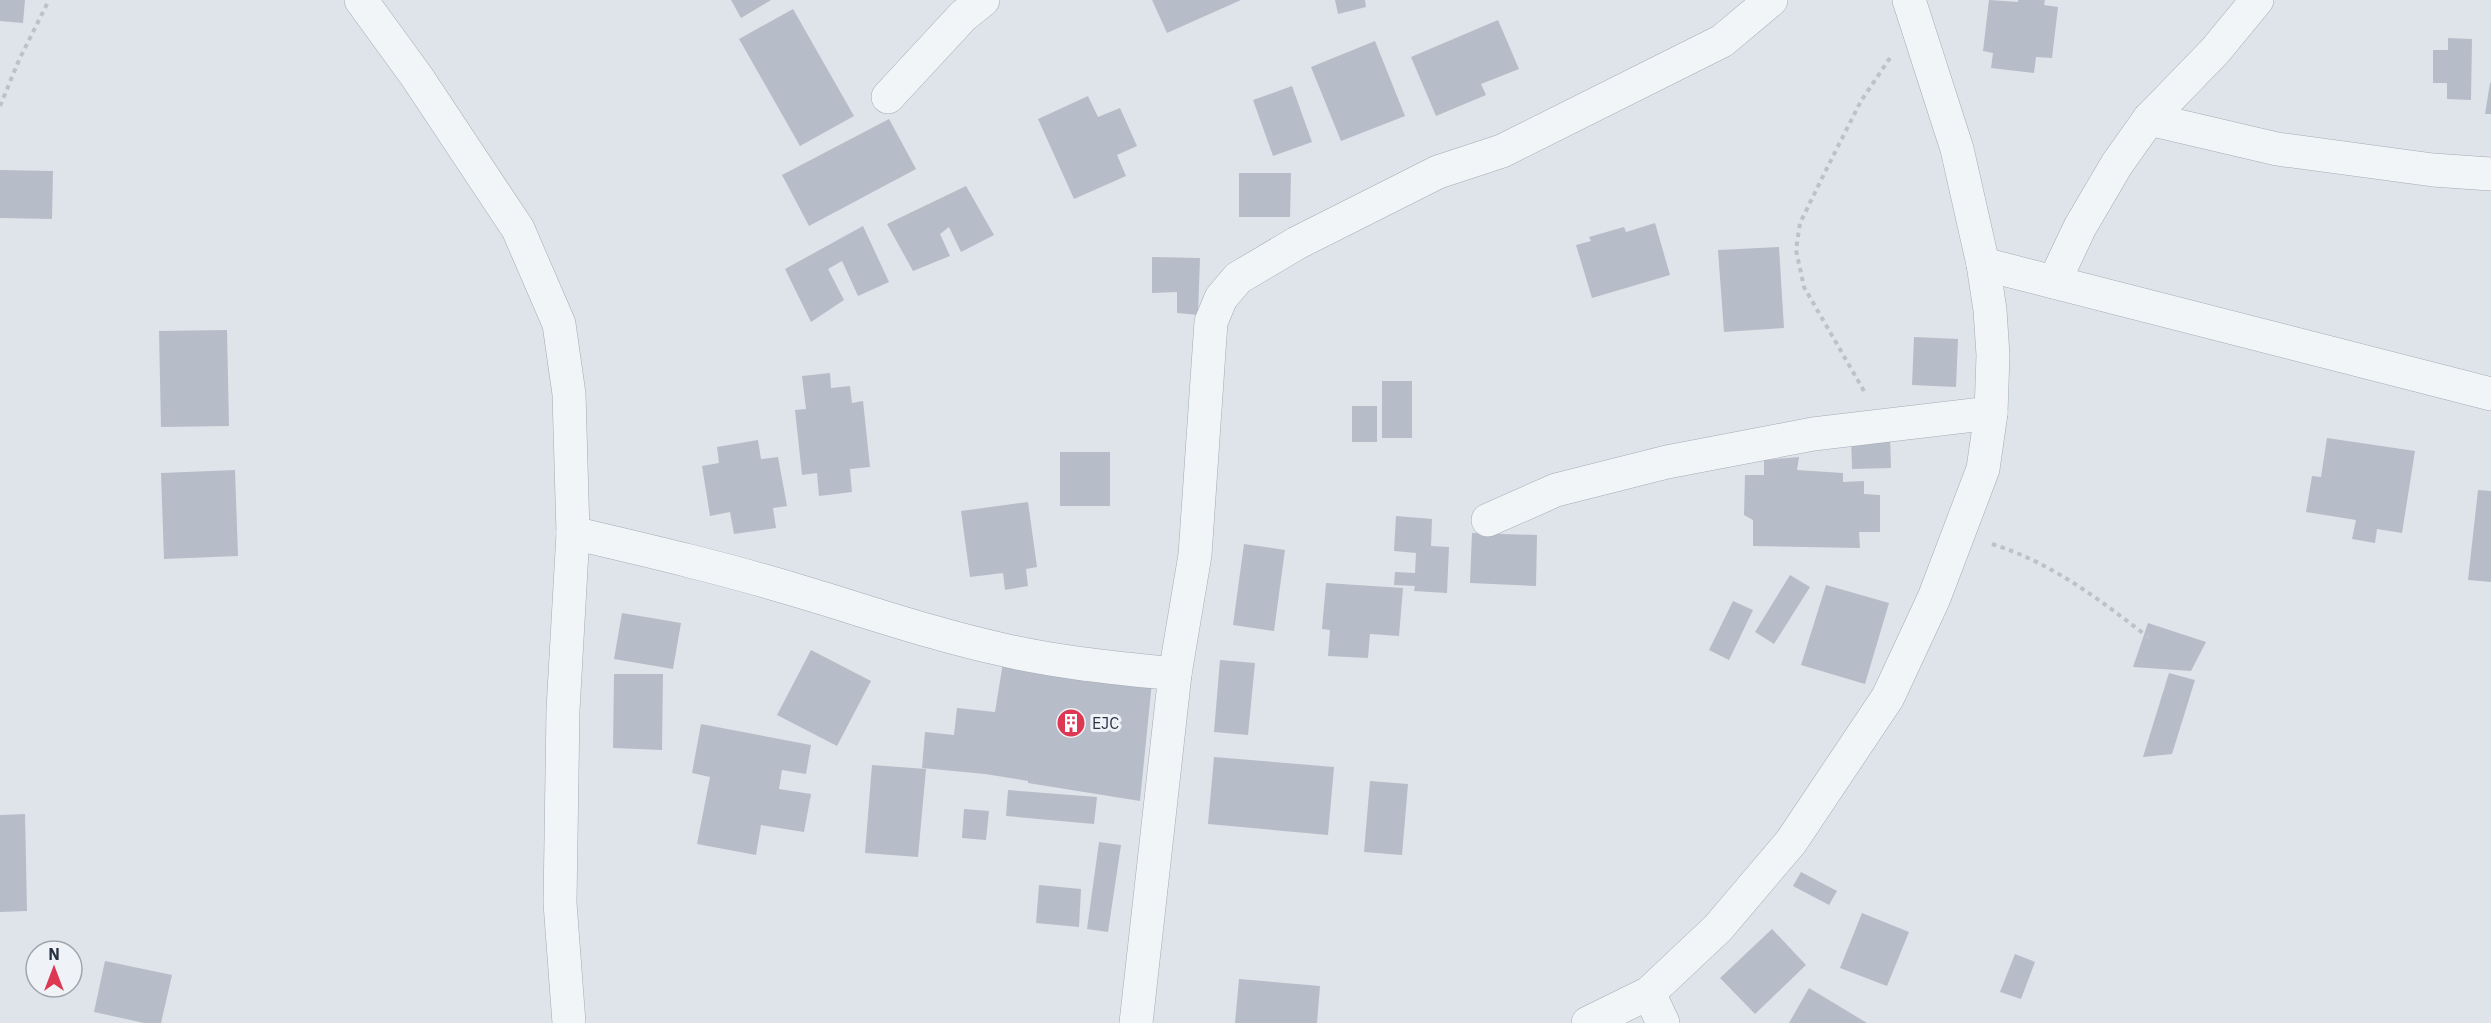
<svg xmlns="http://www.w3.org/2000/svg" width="2491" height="1023" font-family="'IBM Plex Sans',sans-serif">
	<rect width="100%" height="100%" fill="#dfe4ea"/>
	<g fill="#b6bdc8">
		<polygon points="0,0 25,0 23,23 0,21"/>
		<polygon points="731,0 771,0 741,18"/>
		<polygon points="1152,0 1241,0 1167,33"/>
		<polygon points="1335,0 1365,0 1366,7 1338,14"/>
		<polygon points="1989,0 2018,2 2018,0 2045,0 2044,5 2058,7 2052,58 2036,57 2034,73 1991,68 1993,53 1983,51"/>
		<polygon points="793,9 854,116 800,146 739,39"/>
		<polygon points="1498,20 1519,69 1481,84 1486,95 1436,116 1411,57"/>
		<polygon points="2448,38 2472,39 2471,100 2447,99 2447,83 2433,83 2433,50 2448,50"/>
		<polygon points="1375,41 1405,116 1341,141 1311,67"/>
		<polygon points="2490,83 2491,83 2491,114 2485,114"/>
		<polygon points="1292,86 1312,142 1273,156 1253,100"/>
		<polygon points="1088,96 1098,117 1120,108 1137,146 1117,155 1126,176 1074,199 1038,119"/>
		<polygon points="889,119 916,169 809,226 782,175"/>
		<polygon points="0,170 53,171 52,219 0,218"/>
		<polygon points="1239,173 1291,173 1290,217 1239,217"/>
		<polygon points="966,186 994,235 961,252 949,227 940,234 950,256 913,271 887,224"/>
		<polygon points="1655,223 1670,275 1592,298 1576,245 1591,241 1589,237 1624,227 1626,232"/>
		<polygon points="863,226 889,282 858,296 842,261 828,269 844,300 811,322 785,269"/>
		<polygon points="1779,247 1784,328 1724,332 1718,250"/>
		<polygon points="1152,257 1200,258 1198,315 1177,313 1177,292 1152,293"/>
		<polygon points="227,330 229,426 161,427 159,331"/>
		<polygon points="1914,337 1958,339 1956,387 1912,385"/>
		<polygon points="830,373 831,388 850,386 852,403 863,401 870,467 850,469 852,492 819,496 817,473 802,475 795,410 806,409 802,376"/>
		<rect x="1382" y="381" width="30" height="57"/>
		<rect x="1352" y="406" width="25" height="36"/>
		<polygon points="1890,434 1891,468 1852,469 1851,436"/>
		<polygon points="2327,438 2415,451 2402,533 2377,529 2375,543 2352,539 2356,520 2306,512 2312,476 2321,477"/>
		<polygon points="758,440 761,459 778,457 787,506 773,508 776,528 734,534 730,512 710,516 702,466 719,463 717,447"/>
		<rect x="1060" y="452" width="50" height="54"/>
		<polygon points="1799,457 1797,470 1843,473 1843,482 1864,481 1864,494 1880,495 1880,532 1859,532 1860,548 1753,546 1753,520 1744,515 1745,475 1764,475 1764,460"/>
		<polygon points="235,470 238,556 164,559 161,473"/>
		<polygon points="2478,490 2491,491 2491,582 2468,580"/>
		<polygon points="1028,502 1037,567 1026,569 1028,586 1005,590 1003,573 970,577 961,511"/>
		<polygon points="1396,516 1432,519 1431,546 1449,547 1447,593 1414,591 1415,586 1394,585 1395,572 1415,573 1416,553 1394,551"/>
		<polygon points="1472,533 1537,535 1536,586 1470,583"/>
		<polygon points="1244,544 1285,550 1274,631 1233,625"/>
		<polygon points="1790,575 1810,587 1774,644 1755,632"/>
		<polygon points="1326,583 1403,588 1399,636 1370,634 1368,658 1328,656 1330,630 1322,629"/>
		<polygon points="1826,585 1889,603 1865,684 1801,665"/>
		<polygon points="1733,601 1753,610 1729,660 1709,650"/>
		<polygon points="622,613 681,623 673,669 614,659"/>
		<polygon points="2148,623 2206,642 2191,671 2133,667"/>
		<polygon points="811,650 871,681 837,746 777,715"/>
		<polygon points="1005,650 1153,672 1140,801 1028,783 1028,781 985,774 922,768 925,732 954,735 957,708 995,712"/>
		<polygon points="1220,660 1255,663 1248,735 1214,732"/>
		<polygon points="2169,673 2195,680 2172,754 2143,757"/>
		<polygon points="614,674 663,674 662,750 613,748"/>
		<polygon points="701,724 811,745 806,774 782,770 779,789 811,794 804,832 761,825 756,855 697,844 710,777 692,773"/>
		<polygon points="1214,757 1334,767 1328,835 1208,824"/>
		<polygon points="872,765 926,769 918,857 865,853"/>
		<polygon points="1370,781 1408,784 1402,855 1364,852"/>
		<polygon points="1008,790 1097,797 1094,824 1006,816"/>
		<polygon points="964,809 989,811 986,840 962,838"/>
		<polygon points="25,814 27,911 0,912 0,815"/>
		<polygon points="1099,842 1121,845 1108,932 1087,929"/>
		<polygon points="1801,872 1837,891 1829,905 1793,886"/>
		<polygon points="1039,885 1081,889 1079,927 1036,923"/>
		<polygon points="1862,913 1909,932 1887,986 1840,968"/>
		<polygon points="1772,929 1806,965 1755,1014 1720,978"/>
		<polygon points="2015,954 2035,962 2021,999 2000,992"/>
		<polygon points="105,961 172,975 161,1023 144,1023 94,1012"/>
		<polygon points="1239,979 1320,986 1317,1023 1235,1023"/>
		<polygon points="1809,988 1867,1023 1789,1023"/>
	</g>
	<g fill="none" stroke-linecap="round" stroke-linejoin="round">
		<g stroke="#a4abb5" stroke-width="34">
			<g id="minor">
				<polyline points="361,0 417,77 518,229 559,324 569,394 573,533 563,710 560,903 569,1023"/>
				<polyline points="888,97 963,16 983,0"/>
				<polyline points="2149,119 2277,149 2433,170 2491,174"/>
				<polyline points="1983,264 2491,394"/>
				<polyline points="2054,282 2080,227 2117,164 2149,119 2215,51 2257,0"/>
				<polyline points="1488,520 1556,490 1667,462 1813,434 1991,413"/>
				<path d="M 573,533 C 650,551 727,569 802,592 C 869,612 935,635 1004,650 C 1060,663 1118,668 1175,674"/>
				<polyline points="1649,993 1663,1023"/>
				<polyline points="1136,1023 1175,674 1195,555 1211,322 1221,298 1238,278 1297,243 1438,172 1502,151 1722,41 1771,0"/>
				<polyline points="1588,1023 1649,993 1718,928 1791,842 1888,697 1934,598 1983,469 1991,413 1993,355 1990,310 1983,264 1957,149 1909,0"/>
			</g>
		</g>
		<g stroke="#bdc2c9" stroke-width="4" stroke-dasharray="4.5 4.5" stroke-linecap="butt">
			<polyline points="0,106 19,60 49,0"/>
			<polyline points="1864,391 1804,287 1796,250 1800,223 1828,166 1861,101 1890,58"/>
			<path d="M 1992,544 C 2053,563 2103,602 2153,641"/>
		</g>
		<use href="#minor" stroke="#f2f5f8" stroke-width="33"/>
	</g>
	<defs>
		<g id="building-disc" transform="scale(1.5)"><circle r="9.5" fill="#dd3754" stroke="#eff3f7"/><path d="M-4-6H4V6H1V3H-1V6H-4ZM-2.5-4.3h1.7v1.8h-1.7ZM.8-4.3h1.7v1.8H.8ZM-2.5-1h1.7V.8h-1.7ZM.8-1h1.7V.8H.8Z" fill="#fff"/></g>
	</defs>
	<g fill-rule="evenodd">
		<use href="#building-disc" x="1071" y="723"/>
	</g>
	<g text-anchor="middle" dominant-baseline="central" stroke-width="6" stroke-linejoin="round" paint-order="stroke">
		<g font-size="16" fill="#263243" stroke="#eff3f7" text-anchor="start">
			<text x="1092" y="723">EJC</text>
		</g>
	</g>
	<g transform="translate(54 969)"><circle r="28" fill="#eff3f7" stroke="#9fa6af" stroke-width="1.5"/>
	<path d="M0-4.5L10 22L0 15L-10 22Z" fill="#dd3754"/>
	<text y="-9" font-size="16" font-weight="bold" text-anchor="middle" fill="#263243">N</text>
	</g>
</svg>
